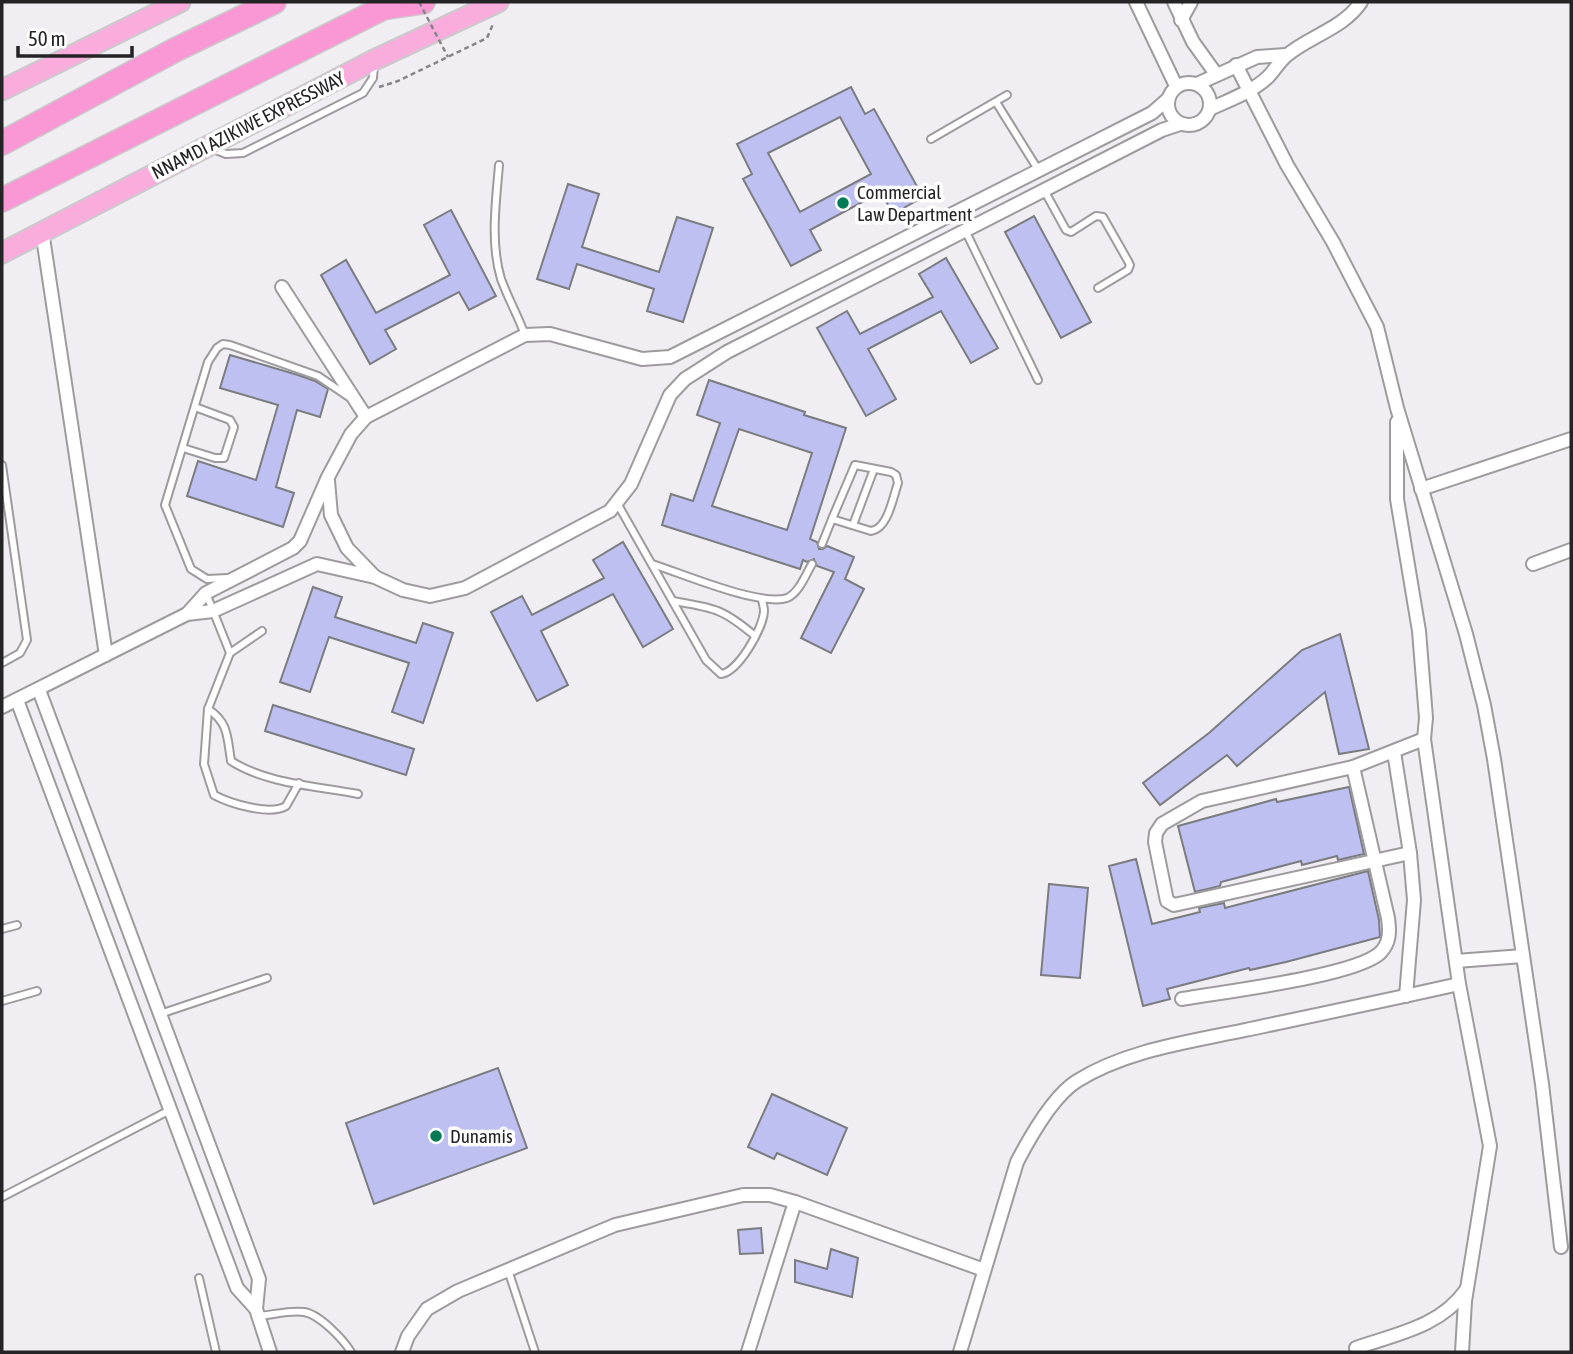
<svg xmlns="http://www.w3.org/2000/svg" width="1573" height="1354" font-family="'Asap Condensed',sans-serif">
	<rect width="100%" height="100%" fill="#f1eef3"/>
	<g fill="#bec0f1" stroke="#7b7c80" stroke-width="2" fill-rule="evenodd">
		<path d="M 851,87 L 865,114 L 874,109 L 923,197 L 893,214 L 881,192 L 810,230 L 821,250 L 791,266 L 743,179 L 752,174 L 737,144 ZM 840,117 L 871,174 L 800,212 L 768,153 Z"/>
		<polygon points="568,184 599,194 582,247 659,272 677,217 713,228 683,322 647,311 654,289 577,264 569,289 537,279"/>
		<polygon points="451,210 496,296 469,310 459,292 385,330 396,349 370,364 321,275 346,260 376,313 450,275 424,225"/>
		<polygon points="1034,216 1091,322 1061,338 1005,232"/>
		<polygon points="946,258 998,348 971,363 941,311 868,349 896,399 866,416 817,328 847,311 860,334 933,297 919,274"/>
		<polygon points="230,355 298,375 315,381 328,389 320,417 297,410 276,487 294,493 283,527 187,496 198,461 256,480 278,405 220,388"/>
		<path d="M 709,380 L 805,412 L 804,415 L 846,428 L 810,539 L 817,542 L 819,549 L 823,549 L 827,546 L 854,557 L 845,579 L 864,589 L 831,653 L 801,638 L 834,572 L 817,566 L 814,559 L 807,562 L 803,560 L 800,569 L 662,525 L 671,494 L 693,501 L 720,423 L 697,415 ZM 739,429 L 812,453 L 787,530 L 712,506 Z"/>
		<polygon points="623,542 673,629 643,647 613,594 541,631 568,685 537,701 491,612 522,596 532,615 604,578 593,560"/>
		<polygon points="313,587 342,597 335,617 416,643 423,623 453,633 423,723 392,712 409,663 329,637 310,692 280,682"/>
		<polygon points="1340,634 1369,749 1339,754 1325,692 1237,766 1227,755 1160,805 1143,783 1209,733 1302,650"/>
		<polygon points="273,705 414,749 406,775 265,731"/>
		<polygon points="1349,787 1364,854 1338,860 1337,856 1302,865 1301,861 1221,882 1220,886 1195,892 1178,826 1276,799 1277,802"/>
		<polygon points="1136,859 1152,924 1200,912 1199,908 1224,903 1225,908 1368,871 1379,920 1380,937 1286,962 1250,970 1249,968 1167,989 1170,999 1143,1006 1109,866"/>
		<polygon points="1049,884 1088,888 1080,978 1041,975"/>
		<polygon points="498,1068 527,1148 374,1204 346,1123"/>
		<polygon points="772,1094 847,1128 827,1175 777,1153 774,1159 748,1147"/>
		<polygon points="761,1228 763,1253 740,1254 738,1230"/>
		<polygon points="831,1249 858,1258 852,1297 795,1282 795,1260 827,1269"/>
	</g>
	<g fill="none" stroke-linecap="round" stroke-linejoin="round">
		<g stroke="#9e9b9f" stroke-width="10">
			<g id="service">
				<polyline points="996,102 1039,171"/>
				<polyline points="931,139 1007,95"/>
				<polyline points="213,149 226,154 243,153 363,93 373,78 374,65"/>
				<path d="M 499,165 C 496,202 490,242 501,279 C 508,298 518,316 525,335"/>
				<polyline points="1044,190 1066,230 1071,232 1096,216 1103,217 1128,261 1130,265 1128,270 1098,288"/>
				<polyline points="965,230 1038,380"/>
				<polyline points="183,448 215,458 224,458 234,427 230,420 195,407"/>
				<polyline points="2,465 27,640 20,653 2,663"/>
				<path d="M 617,503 L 706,660 L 721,674 C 738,672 763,629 764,611 C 764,608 763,604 762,600"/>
				<polyline points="853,525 874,469"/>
				<path d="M 822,544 L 832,519 L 871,531 C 888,529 893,497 898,483 L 896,475 L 891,472 L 855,465 L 832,519"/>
				<path d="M 652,564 C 681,573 760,607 787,598 C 799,593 806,574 812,564"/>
				<polyline points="228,578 207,579 191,569 165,505 208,362 217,348 223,344 230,345 318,376 349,397"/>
				<path d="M 206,593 L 230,653 L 208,709 L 204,764 L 214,795 C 229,803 270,816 286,806 L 299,783"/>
				<path d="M 673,601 C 714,608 722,608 755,636"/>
				<polyline points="230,653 262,631"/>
				<path d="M 208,709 C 229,723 227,737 231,761 C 267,784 317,786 358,794"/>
				<polyline points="2,929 17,925"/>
				<polyline points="2,1001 37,991"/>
				<polyline points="160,1014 267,978"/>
				<polyline points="2,1197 170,1110"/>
				<polyline points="508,1270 535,1352"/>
				<polyline points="199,1278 216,1352"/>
				<path d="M 259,1316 C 272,1315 290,1310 304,1312 C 319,1314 343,1339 351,1352"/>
			</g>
		</g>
		<g stroke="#9e9b9f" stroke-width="16">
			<g id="minor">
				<polyline points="1136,2 1176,86"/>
				<polyline points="1174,2 1193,42 1216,74"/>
				<polyline points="1181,20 1191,2"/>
				<polyline points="1236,65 1287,165 1333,242 1377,327 1397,408 1466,634 1484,705 1494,759 1542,1084 1561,1247"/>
				<circle cx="1189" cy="104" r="21"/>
				<polyline points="1197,84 1257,57 1286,55"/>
				<path d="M 1210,109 C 1229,100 1252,92 1268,77 C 1274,71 1279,62 1286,56 C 1309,36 1343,29 1361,2"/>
				<polyline points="42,231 106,655"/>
				<polyline points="282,287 366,417"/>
				<polyline points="1397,422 1397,499 1419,631 1426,718 1424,739 1459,984 1490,1146 1465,1301 1462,1352"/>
				<polyline points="328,481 331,515 347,548 375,577"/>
				<polyline points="1421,489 1571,439"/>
				<polyline points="1533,564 1571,550"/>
				<polyline points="187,614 213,611 317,564 375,577 403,590 430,596 465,588 610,511 631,484 670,395 685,379 727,352 1162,130 1180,124"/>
				<polyline points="39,690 259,1279 256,1309 270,1352"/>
				<polyline points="17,700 237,1288 256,1309"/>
				<polyline points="2,707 187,614 206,593 293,548 300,541 328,477 351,434 366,417 525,335 550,334 642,359 670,357 1152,113 1168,99"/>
				<polyline points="1394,752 1410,853 1414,900 1406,996"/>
				<polyline points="1410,853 1174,905 1167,901 1155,842 1156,833 1162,824 1202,801 1353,767 1424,739"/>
				<polyline points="1456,961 1523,956"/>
				<path d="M 1182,999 C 1222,992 1355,976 1380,953 C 1390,943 1390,932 1388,918 L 1353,767"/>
				<path d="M 1356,1348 C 1396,1334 1440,1327 1466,1290"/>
				<polyline points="402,1352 408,1336 427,1309 458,1291 615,1225 743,1195 770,1195 795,1202 984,1270"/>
				<polyline points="748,1352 795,1202"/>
				<path d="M 960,1352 L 1017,1162 C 1030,1137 1053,1096 1077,1081 C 1127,1050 1189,1042 1245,1030 C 1316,1015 1388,1000 1459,984"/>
			</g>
		</g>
		<g stroke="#cacacb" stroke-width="23">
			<g id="trunk">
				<polyline points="2,90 180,2"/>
				<polyline points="2,253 374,60 498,2"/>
			</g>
		</g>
		<g stroke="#cacacb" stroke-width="26">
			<g id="motorway">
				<polyline points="382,8 423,2"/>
				<polyline points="2,143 175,50 274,2"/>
				<polyline points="2,200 395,2"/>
			</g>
		</g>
		<polyline stroke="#878588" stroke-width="2.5" stroke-dasharray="5 3.5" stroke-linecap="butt" points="379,87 398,81 487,38 493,24"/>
		<use href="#service" stroke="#fff" stroke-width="6"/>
		<use href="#minor" stroke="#fff" stroke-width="12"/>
		<use href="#trunk" stroke="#faacdc" stroke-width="19"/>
		<use href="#motorway" stroke="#f998d4" stroke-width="23"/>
		<polyline stroke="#878588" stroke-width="2.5" stroke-dasharray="5 3.5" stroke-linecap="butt" points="419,2 448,57"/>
	</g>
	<g fill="#027a56" stroke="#fff" stroke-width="2.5">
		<circle cx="843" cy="203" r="7"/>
		<circle cx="436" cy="1136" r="7"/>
	</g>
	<g text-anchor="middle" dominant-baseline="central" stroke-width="7" stroke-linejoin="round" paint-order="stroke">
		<g font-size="19" fill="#242325" stroke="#fff">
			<text transform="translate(248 125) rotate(-27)">NNAMDI AZIKIWE EXPRESSWAY</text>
		</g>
		<g font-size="19" fill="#242325" stroke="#fff" text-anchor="start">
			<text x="857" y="192">Commercial<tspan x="857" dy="22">Law Department</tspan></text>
			<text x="450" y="1136">Dunamis</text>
		</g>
	</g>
	<rect width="1573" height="1354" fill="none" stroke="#242325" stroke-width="7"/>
	<path d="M18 46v10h114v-10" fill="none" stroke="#242325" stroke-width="3.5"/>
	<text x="28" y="46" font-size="21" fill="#242325" stroke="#ffffff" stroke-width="5" paint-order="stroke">50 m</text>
</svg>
